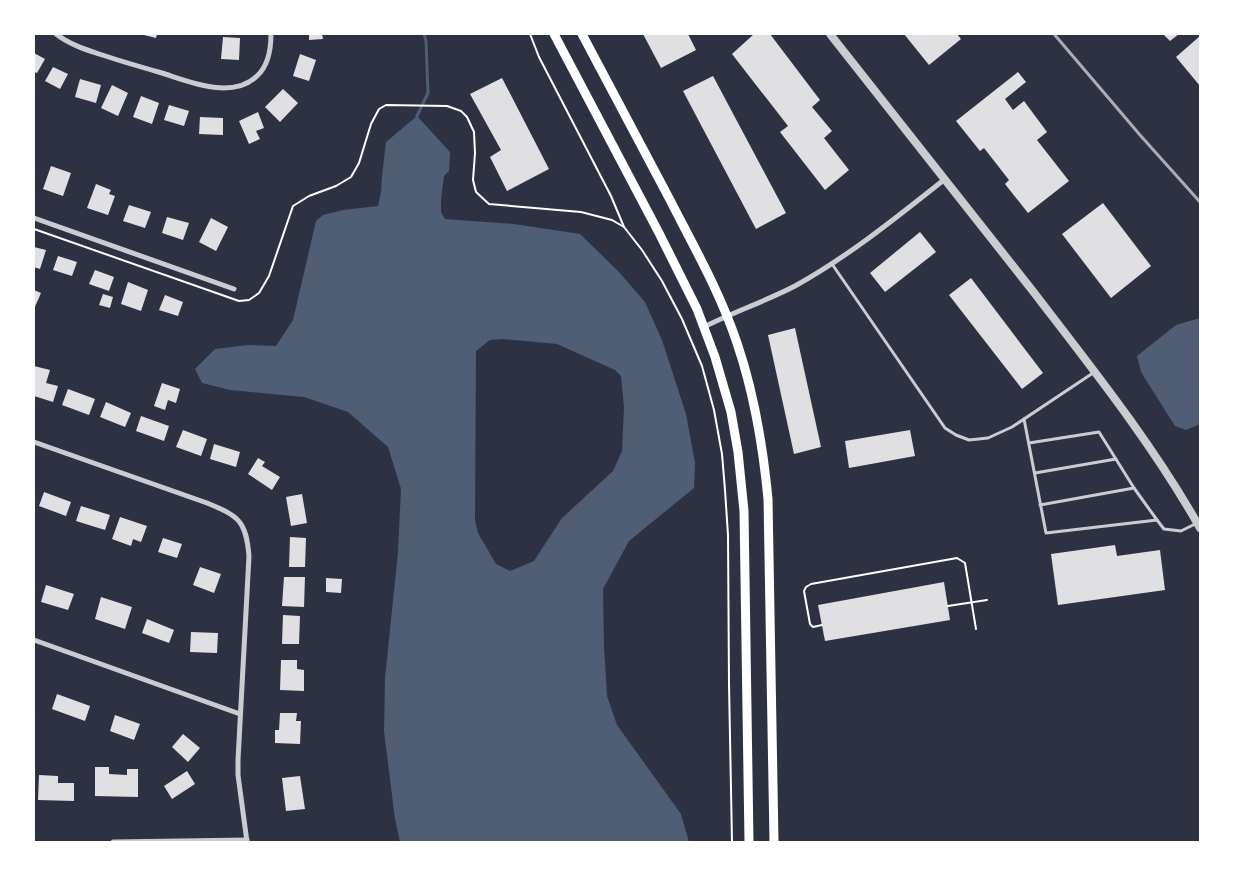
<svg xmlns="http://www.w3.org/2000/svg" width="1234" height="876" font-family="'Work Sans',sans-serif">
	<rect width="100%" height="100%" fill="#2d3142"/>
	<g fill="#4f5d75" fill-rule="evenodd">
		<path d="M 417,116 L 450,152 L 449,171 L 444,176 L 441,199 L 441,212 L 445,219 L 514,224 L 580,234 L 618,271 L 645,302 L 662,340 L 686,414 L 695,463 L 694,488 L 629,541 L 603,589 L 604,646 L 607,696 L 617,725 L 681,814 L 689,842 L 400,842 L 395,819 L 384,731 L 385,678 L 398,552 L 401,489 L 388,447 L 348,412 L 304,397 L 230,390 L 202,383 L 195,369 L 215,349 L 248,345 L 276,346 L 293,320 L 316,221 L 323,215 L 343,210 L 378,206 L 381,192 L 382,176 L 386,142 ZM 503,339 L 557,344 L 615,370 L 621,376 L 624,407 L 622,451 L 613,471 L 562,518 L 534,561 L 510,571 L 496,564 L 478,533 L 475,520 L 476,351 L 490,340 Z"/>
		<polygon points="1200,318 1200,424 1186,430 1175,426 1141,372 1137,356 1176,325"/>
	</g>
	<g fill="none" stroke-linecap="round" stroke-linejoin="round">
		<polyline stroke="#4f5d75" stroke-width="3" points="417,120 417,116 428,93 426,41 424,34"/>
	</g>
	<g fill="#e0e0e3">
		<polygon points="140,34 157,34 156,38"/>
		<polygon points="309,34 322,34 323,39 309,40"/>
		<polygon points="643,34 688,34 696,50 661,68"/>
		<polygon points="754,34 770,34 820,100 812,107 832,131 824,138 849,170 825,190 780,132 788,126 732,54"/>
		<polygon points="904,34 957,34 961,39 929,65"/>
		<polygon points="1163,34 1179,34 1170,41"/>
		<polygon points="1200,36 1200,86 1176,57"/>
		<polygon points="223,37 240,38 239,60 221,59"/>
		<polygon points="34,53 45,59 37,73 34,72"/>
		<polygon points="300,54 316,60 309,81 293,76"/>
		<polygon points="53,67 68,74 60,89 45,81"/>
		<polygon points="1018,72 1026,82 1005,99 1013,110 1024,101 1047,132 1037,140 1069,181 1028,213 1005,184 1009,180 984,148 980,151 956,121"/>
		<polygon points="713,76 786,213 756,229 683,91"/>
		<polygon points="502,78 549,169 507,191 490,157 501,150 470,94"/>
		<polygon points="80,79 101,85 96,103 75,97"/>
		<polygon points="112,85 128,93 118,116 101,108"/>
		<polygon points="283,89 298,103 280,122 265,107"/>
		<polygon points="141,96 159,103 152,124 133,117"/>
		<polygon points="169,105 189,111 184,126 164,120"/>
		<polygon points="258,112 264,128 256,131 260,139 249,144 239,121"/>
		<polygon points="200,117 223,118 223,135 199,134"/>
		<polygon points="51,166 71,173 63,196 43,189"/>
		<polygon points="96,184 111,190 109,194 115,196 108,215 87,208"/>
		<polygon points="1103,203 1151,266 1111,298 1062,234"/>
		<polygon points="129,205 151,212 145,228 123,221"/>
		<polygon points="167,217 189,223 183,240 162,233"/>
		<polygon points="211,218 228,227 216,251 199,242"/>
		<polygon points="920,232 936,252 885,292 870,273"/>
		<polygon points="34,247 46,250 40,269 34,267"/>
		<polygon points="58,256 77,262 72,276 53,270"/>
		<polygon points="95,270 114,277 109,291 89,284"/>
		<polygon points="971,278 1043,373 1022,389 949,295"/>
		<polygon points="128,282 148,290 141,311 121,304"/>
		<polygon points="34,290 41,293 34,309"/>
		<polygon points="103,294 113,297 110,308 99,305"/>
		<polygon points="165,295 183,302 178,316 159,310"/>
		<polygon points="795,328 821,447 794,454 768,335"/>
		<polygon points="34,366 50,370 46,383 58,386 53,402 34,396"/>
		<polygon points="162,383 180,389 176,403 168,400 165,410 154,406"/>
		<polygon points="68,389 95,399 89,415 62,405"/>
		<polygon points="106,402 131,413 125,427 100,417"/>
		<polygon points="141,416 169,426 164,441 136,431"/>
		<polygon points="183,430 207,439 201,456 176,447"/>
		<polygon points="910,430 915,456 849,468 845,441"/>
		<polygon points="214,444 240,452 236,467 210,459"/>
		<polygon points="258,458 265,462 262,466 280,477 272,490 248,474"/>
		<polygon points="44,492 71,502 66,516 39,506"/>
		<polygon points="302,494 307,523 291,526 286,497"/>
		<polygon points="81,506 110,515 105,530 76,521"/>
		<polygon points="120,517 147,526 141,542 133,539 131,546 112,539"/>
		<polygon points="290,537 306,538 305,567 289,567"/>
		<polygon points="163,538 182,544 177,558 158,552"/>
		<polygon points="1115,545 1117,556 1160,550 1165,590 1058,605 1051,554"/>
		<polygon points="200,567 221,574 214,593 193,585"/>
		<polygon points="284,577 305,577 304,607 282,606"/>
		<polygon points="326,578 342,579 341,593 326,592"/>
		<polygon points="944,582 950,620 825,641 818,605"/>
		<polygon points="46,585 74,594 68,610 41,602"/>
		<polygon points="101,597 132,607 125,629 95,619"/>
		<polygon points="283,615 300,616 299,644 282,644"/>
		<polygon points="147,619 174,630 169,643 142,633"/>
		<polygon points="191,632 218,633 217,653 190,652"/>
		<polygon points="281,660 297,660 297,669 304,670 304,691 280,690"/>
		<polygon points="57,694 90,706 85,721 52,709"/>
		<polygon points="280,713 297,713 296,721 301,721 300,744 275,743 275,730 279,730"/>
		<polygon points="115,715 140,724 134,740 110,731"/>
		<polygon points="183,734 200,748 188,762 172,747"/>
		<polygon points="95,767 109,767 109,774 127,775 127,769 138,769 138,797 95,796"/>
		<polygon points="187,771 195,784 172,799 164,786"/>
		<polygon points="39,775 58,776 58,783 74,783 74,801 38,800"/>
		<polygon points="300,776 305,809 286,811 282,778"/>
	</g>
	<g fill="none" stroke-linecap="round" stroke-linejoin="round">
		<g stroke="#fff" stroke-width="2">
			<polyline points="530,34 539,57 611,196 624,227"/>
			<polyline points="34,229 239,301 249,300 259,293 269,276 293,206 309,196 336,186 351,177 359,163 371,124 379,109 386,105 447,106 461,111 467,117 474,132 475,153 473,180 476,192 489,204 581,212 612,220 624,227 642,250 662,281 682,319 702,366 714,410 722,454 725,490 728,535 729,684 732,842"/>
			<polyline points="948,606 987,600"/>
			<polyline points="822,625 813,627 810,624 804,591 806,587 811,584 957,558 965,563 976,629"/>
		</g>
		<g stroke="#caccd0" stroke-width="3">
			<polyline points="832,264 945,428 956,435 969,440 988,438 1012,427 1093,373"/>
			<polyline points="1024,419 1046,533 1157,520 1164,529 1181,531 1197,523"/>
			<polyline points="1029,443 1099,432 1134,488 1157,520"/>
			<polyline points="1035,473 1116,459"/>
			<polyline points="1040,505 1134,488"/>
		</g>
		<g stroke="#caccd0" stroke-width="5">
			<path d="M 56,34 C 69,44 84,49 99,54 C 120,61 141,67 162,73 C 190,82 232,100 257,76 C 268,66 271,49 271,34"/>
			<polyline points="34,218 234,289"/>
			<path d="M 704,327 C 734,312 766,301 795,286 C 849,256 897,217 945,179"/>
			<path d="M 34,442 L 207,503 C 239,516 246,521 249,556 L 238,760 L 238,775 L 247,842"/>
			<polyline points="34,640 240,714"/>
			<polyline points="113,842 247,840"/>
		</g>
		<path stroke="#caccd0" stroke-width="8" d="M 830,34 C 897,119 965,204 1032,290 C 1091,367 1152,443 1200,528"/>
		<g stroke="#fff" stroke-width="9">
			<polyline points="554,34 659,233 697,309 715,357 731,412 738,452 744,511 749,842"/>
			<path d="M 582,34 C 611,88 640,144 669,198 C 693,245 720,292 737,343 C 754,393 763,446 768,499 L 774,842"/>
		</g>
		<polyline stroke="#abadb3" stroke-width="3" points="1054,34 1140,135 1200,202"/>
	</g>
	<rect width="1234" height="876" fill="none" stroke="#ffffff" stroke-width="70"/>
</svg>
